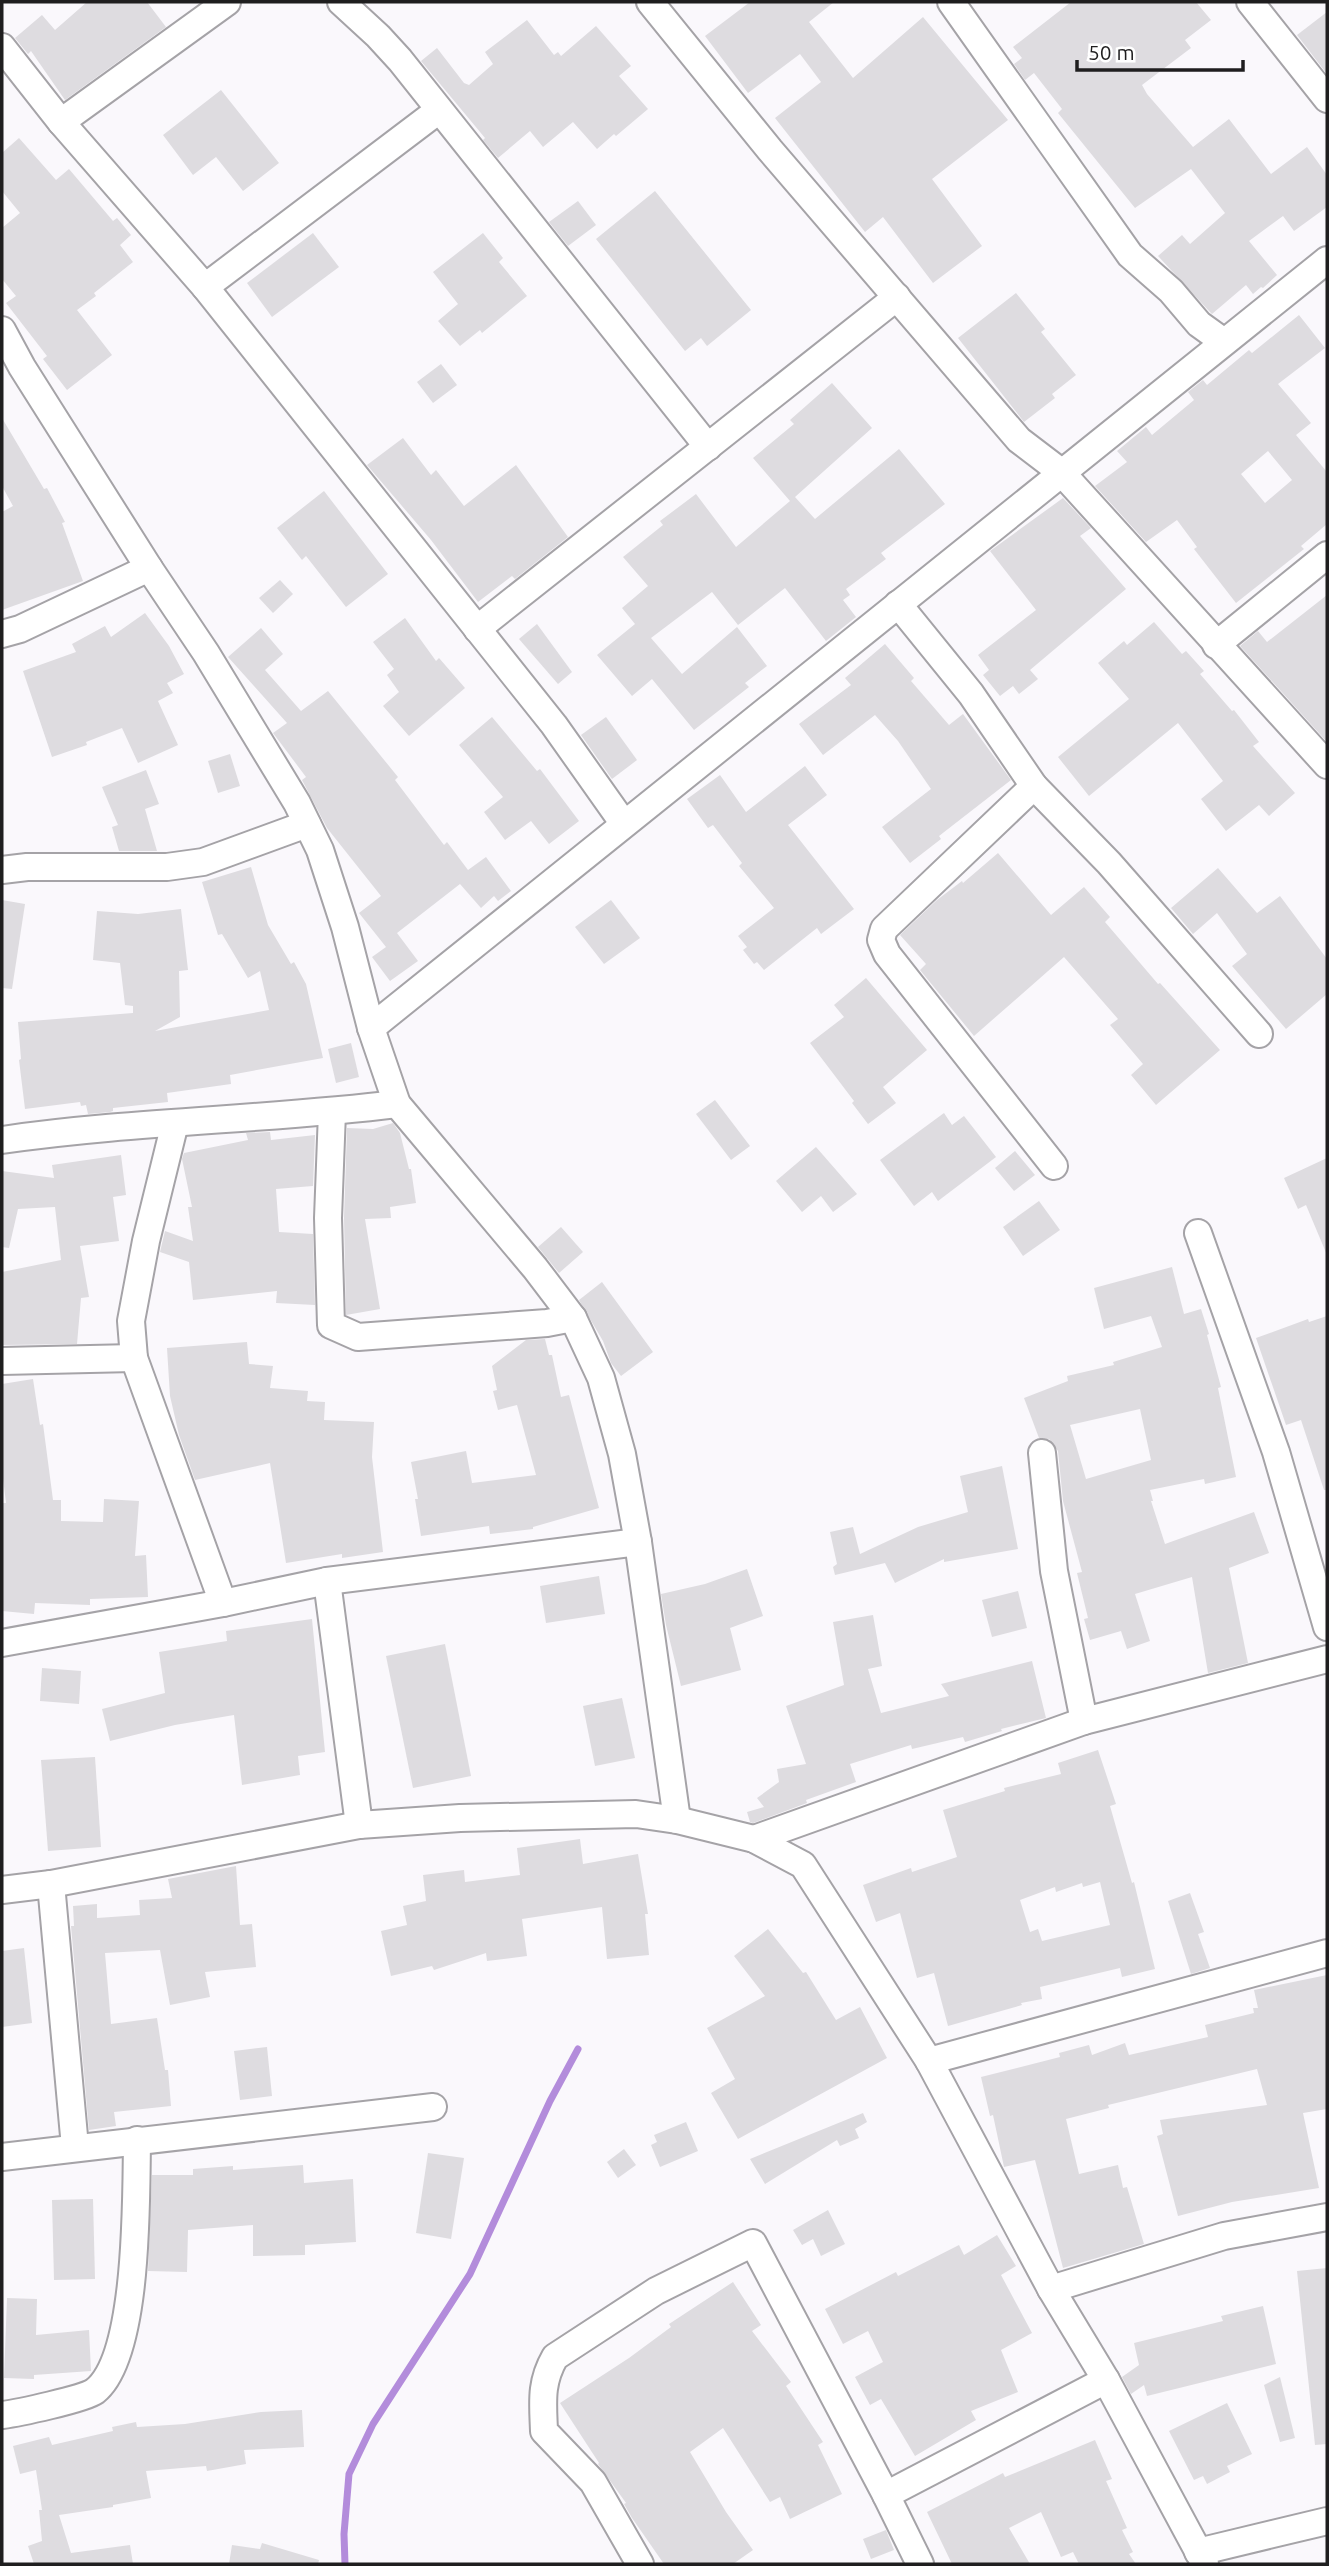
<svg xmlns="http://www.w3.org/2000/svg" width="1329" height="2566" font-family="Ubuntu,sans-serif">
	<rect width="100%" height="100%" fill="#faf8fc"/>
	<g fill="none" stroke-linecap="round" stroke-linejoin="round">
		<polyline stroke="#b38cdb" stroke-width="7" points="345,2564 344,2534 349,2474 373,2424 470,2274 550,2101 578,2049"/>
	</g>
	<g fill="#dedce0" fill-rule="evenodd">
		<polygon points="87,2 147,2 166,27 65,100 31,51 28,54 15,38 42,15 55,30"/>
		<polygon points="750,2 834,2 809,22 853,78 923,17 1008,120 932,179 982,246 933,283 883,217 865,232 775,118 821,82 800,54 748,93 705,36"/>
		<polygon points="1071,2 1196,2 1211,20 1185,40 1191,48 1142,85 1147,94 1193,147 1229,119 1271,174 1307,147 1327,175 1327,207 1294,231 1283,216 1249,241 1277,275 1263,288 1261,287 1253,294 1246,285 1212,314 1210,312 1158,256 1182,235 1190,244 1225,213 1191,169 1135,208 1058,113 1062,109 1034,73 1025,80 1014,64 1022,58 1013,47"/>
		<polygon points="1327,12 1327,74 1297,35"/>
		<polygon points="527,20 554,55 558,52 561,56 596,26 631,66 619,76 648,109 616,136 614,134 597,149 573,122 543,147 530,131 498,158 483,140 485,138 421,61 437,48 464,83 469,85 493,64 485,52"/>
		<polygon points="221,90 279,163 243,191 216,157 193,175 163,135"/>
		<polygon points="19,138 56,180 69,169 113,221 117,218 131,235 120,245 133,262 94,293 96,296 77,310 112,355 67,390 43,359 47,356 6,303 16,296 2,279 2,228 20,213 2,191 2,153"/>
		<polygon points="655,191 751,310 707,346 701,338 685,351 596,239"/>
		<polygon points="578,201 596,225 568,246 549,222"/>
		<polygon points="313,233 339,267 272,317 247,283"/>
		<polygon points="483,233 503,258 499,262 527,296 482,333 480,330 460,346 438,321 458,304 433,272"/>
		<polygon points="1016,293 1045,329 1041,332 1076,375 1052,394 1055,398 1024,422 958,338"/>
		<path d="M 1299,315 L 1325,348 L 1278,384 L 1311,423 L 1296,435 L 1327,472 L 1327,524 L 1301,546 L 1304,549 L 1236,603 L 1194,549 L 1197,547 L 1177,520 L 1146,542 L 1095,486 L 1127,462 L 1117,451 L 1146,427 L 1152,435 L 1194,400 L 1188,392 L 1203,380 L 1207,385 L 1249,350 L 1252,353 ZM 1268,451 L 1292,480 L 1265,503 L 1241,474 Z"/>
		<polygon points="441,364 457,385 433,403 417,382"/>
		<polygon points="832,383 872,428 795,497 815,519 899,449 945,504 881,553 886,559 846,589 850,595 843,600 856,617 826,641 785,588 738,625 712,592 651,638 682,674 737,627 767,666 745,683 749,687 694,730 652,679 632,696 597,655 635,624 622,608 648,586 623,557 663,525 660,521 696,494 736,547 790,501 753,458 794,424 790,420"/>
		<polygon points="2,418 44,489 47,488 65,522 62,523 83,581 2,610 2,512 13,506 2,486"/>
		<polygon points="403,438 431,475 436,470 464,506 516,465 568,537 515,579 512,576 478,602 431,540 367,465"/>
		<polygon points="324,491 388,574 346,607 306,556 302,560 277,528"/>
		<polygon points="1063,498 1091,528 1080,536 1126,589 1030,670 1038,679 1019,694 1013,686 1000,696 983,675 989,670 978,655 1036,610 990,551"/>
		<polygon points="280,580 293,594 273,613 259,598"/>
		<polygon points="1327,595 1327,742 1240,646 1258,631 1267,642"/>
		<polygon points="145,613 169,646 184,674 167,683 173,693 158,701 178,745 138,763 122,728 86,742 87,745 52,757 23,671 76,652 72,644 105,626 111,637"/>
		<polygon points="405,618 436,661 439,658 465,688 409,736 383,706 399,692 387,675 394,669 373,642"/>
		<polygon points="1154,622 1182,654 1186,651 1204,671 1200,674 1232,711 1234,710 1259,742 1253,746 1295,793 1269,816 1259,805 1226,831 1201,799 1223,781 1178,723 1089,796 1058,757 1129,699 1098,663 1124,641 1127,645"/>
		<polygon points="537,624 572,672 558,684 519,639"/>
		<polygon points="261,628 283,654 265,670 301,711 328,691 398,777 395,780 444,845 447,842 468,870 486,857 511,891 498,901 494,896 481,908 460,884 397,933 418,961 390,981 372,957 386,947 359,913 381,896 327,828 302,780 306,777 273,733 287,723 228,657"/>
		<polygon points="885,644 914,678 911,681 949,725 963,714 1011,780 939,836 941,839 910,863 882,827 931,789 898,741 875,715 823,755 799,724 851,685 845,678"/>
		<polygon points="492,717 537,771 540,769 579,821 549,844 531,821 505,840 484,812 503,797 459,745"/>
		<polygon points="606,717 637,760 612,779 581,735"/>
		<polygon points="230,754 240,786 218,793 208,761"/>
		<polygon points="805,766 827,795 788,825 854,909 821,934 817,928 764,970 757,962 754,964 743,950 747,947 738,936 774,908 739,866 742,863 713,825 708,828 687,799 720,775 746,812"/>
		<polygon points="146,770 159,804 145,809 157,851 119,851 112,827 118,825 102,787"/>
		<polygon points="998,853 1051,915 1084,887 1110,917 1105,922 1158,984 1160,983 1220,1050 1156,1105 1131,1075 1143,1064 1110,1025 1118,1019 1064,957 974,1036 920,970 926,964 900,935 937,900 962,881 963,883"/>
		<polygon points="251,867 268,925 291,964 294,962 306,984 323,1058 230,1075 231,1084 167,1093 168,1102 113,1108 113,1111 110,1112 88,1114 86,1105 81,1106 80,1102 25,1109 19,1060 21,1059 18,1022 133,1013 133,1006 125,1005 120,963 93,960 97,911 138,914 181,909 188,970 179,971 180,1017 155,1031 269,1010 260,971 248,978 222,934 218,935 202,882"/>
		<polygon points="1218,868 1257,913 1280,896 1327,959 1327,994 1286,1029 1232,966 1247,954 1217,913 1193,934 1171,908"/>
		<polygon points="2,900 25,904 12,989 2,988"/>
		<polygon points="611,900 640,938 604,964 575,927"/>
		<polygon points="866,978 927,1050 883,1087 896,1103 868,1124 852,1103 854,1101 810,1043 844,1017 834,1005"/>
		<polygon points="351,1043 359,1077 336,1083 328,1049"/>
		<polygon points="715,1100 750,1146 731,1160 696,1114"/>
		<polygon points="944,1113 952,1125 964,1116 996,1157 938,1201 932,1192 914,1206 880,1160"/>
		<polygon points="393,1123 400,1133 409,1169 411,1169 416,1203 390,1207 391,1218 365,1219 380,1309 346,1315 344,1218 347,1128 373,1129"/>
		<polygon points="270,1132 271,1140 315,1135 313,1186 276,1189 279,1232 313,1234 315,1305 276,1303 277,1291 193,1300 189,1262 160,1252 165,1231 193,1241 188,1207 192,1207 182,1159 184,1153 248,1140 246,1133"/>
		<polygon points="816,1147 857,1194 833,1212 821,1196 802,1212 776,1181"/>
		<polygon points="1015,1151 1035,1175 1014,1191 995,1168"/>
		<polygon points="121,1155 126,1195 113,1197 119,1241 80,1246 89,1297 81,1298 77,1344 2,1345 2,1272 61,1260 55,1207 18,1209 9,1248 2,1247 2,1171 54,1178 52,1165"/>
		<polygon points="1327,1158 1327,1255 1306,1205 1298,1209 1284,1178"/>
		<polygon points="1039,1201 1060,1230 1023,1256 1003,1227"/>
		<polygon points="561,1227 583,1252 559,1273 538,1247"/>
		<path d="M 1172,1267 L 1184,1314 L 1201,1309 L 1209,1334 L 1207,1335 L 1221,1387 L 1218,1388 L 1236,1477 L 1205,1484 L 1204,1479 L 1150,1490 L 1153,1501 L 1151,1501 L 1165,1544 L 1254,1512 L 1269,1553 L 1229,1568 L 1248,1663 L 1208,1673 L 1192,1577 L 1135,1594 L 1150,1641 L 1127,1649 L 1121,1631 L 1090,1640 L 1084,1619 L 1088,1618 L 1077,1573 L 1082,1572 L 1063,1501 L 1058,1451 L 1049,1439 L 1039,1438 L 1024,1398 L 1068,1381 L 1067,1376 L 1114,1365 L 1113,1362 L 1162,1347 L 1151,1316 L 1104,1329 L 1094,1288 ZM 1140,1409 L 1151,1460 L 1086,1479 L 1070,1425 Z"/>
		<polygon points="602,1282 653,1352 621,1376 611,1363 603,1341 579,1300"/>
		<polygon points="1327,1316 1327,1490 1324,1490 1301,1420 1286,1425 1256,1338 1308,1319 1309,1322"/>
		<polygon points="545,1339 549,1355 552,1355 561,1397 569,1395 599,1508 533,1527 533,1529 490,1534 489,1526 421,1536 415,1499 418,1499 411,1462 466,1451 472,1483 536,1475 517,1405 498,1410 493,1391 497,1390 492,1366 526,1340"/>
		<polygon points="247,1342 249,1364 273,1366 270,1388 308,1391 307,1401 325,1402 324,1420 374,1422 372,1457 383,1552 342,1558 342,1554 286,1563 270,1463 195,1480 179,1435 170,1396 167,1348"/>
		<polygon points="33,1379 40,1425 43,1424 53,1500 61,1500 61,1521 103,1522 104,1499 139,1501 135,1556 146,1555 148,1597 90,1599 90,1605 35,1603 34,1614 2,1611 2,1503 6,1503 2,1470 2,1384"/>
		<polygon points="1002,1466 1018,1549 944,1562 944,1559 895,1583 885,1563 835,1575 833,1567 837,1564 830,1532 853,1527 860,1554 918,1527 968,1512 960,1476"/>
		<polygon points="747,1569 763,1616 730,1628 741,1670 681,1686 666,1625 661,1594 705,1584"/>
		<polygon points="599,1576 605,1614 546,1623 540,1586"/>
		<polygon points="1018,1591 1027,1628 992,1637 982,1600"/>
		<polygon points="873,1615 882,1666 868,1669 881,1713 949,1696 941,1684 1032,1661 1046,1718 1001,1729 1002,1731 965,1742 963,1737 912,1749 911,1745 850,1764 856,1782 806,1800 807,1803 753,1823 750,1822 747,1812 764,1807 757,1798 779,1782 777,1769 806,1764 786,1706 844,1685 833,1622"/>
		<polygon points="312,1619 325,1752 298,1756 300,1775 242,1785 234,1715 175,1725 110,1741 102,1709 165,1693 159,1652 227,1641 226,1631"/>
		<polygon points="445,1644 471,1776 413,1788 386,1656"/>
		<polygon points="42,1668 81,1671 79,1704 40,1701"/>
		<polygon points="622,1698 635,1758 595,1766 583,1706"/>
		<path d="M 1098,1750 L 1116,1804 L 1110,1806 L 1132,1883 L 1134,1882 L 1155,1969 L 1122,1977 L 1120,1968 L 1040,1987 L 1042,1999 L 1021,2003 L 1022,2005 L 948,2026 L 934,1973 L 917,1978 L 900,1913 L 876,1922 L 863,1885 L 911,1868 L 912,1872 L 957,1857 L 943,1810 L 1005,1791 L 1004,1788 L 1061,1774 L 1058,1763 ZM 1100,1882 L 1110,1925 L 1042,1941 L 1038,1929 L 1030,1932 L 1020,1900 L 1055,1887 L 1056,1892 L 1082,1883 L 1083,1887 Z"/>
		<polygon points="95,1757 101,1847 48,1851 41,1760"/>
		<polygon points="580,1839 583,1864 638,1854 648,1914 645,1914 649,1955 607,1959 602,1907 522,1919 527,1956 487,1961 486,1953 434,1970 432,1966 391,1976 381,1931 407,1925 403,1906 426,1901 423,1875 464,1870 465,1882 520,1875 517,1848"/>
		<polygon points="236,1866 240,1925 252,1924 256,1967 205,1972 210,1997 170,2005 160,1950 105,1953 111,2024 157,2018 165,2070 168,2070 171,2106 114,2112 116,2126 89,2130 71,1926 74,1926 73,1906 97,1904 97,1918 140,1915 139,1900 172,1898 168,1879"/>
		<polygon points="1190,1893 1204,1932 1198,1934 1210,1968 1191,1974 1168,1901"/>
		<polygon points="768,1929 803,1973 806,1972 836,2020 860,2007 887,2058 738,2139 711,2093 735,2079 707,2028 765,1996 734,1956"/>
		<polygon points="24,1948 32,2023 2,2027 2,1951"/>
		<polygon points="1327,1975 1327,2109 1303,2113 1319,2188 1232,2202 1178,2216 1157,2136 1163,2134 1160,2120 1267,2105 1257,2069 1108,2105 1109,2108 1066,2119 1079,2174 1118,2165 1123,2188 1127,2187 1144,2244 1063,2268 1035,2160 1004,2167 993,2115 990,2116 981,2077 1060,2057 1059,2053 1089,2045 1092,2055 1125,2043 1129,2055 1208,2037 1205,2025 1254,2013 1253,2008 1258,2008 1254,1990"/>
		<polygon points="267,2047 272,2096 240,2100 234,2051"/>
		<polygon points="863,2113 867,2122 855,2129 859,2138 840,2146 837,2140 765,2184 750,2159"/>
		<polygon points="686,2122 698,2151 660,2167 651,2145 657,2142 654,2135"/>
		<polygon points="624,2149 636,2165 618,2178 607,2162"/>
		<polygon points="428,2153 464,2158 451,2239 416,2233"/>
		<polygon points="303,2165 304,2183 353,2179 356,2242 305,2245 305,2255 253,2256 253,2225 188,2230 187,2272 148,2271 152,2175 193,2175 193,2169 233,2166 233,2170"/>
		<polygon points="93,2199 95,2279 54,2280 52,2200"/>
		<polygon points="828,2210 845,2244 821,2256 813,2239 802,2245 793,2230"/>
		<polygon points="997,2235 1016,2266 1001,2275 1032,2333 1001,2350 1018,2392 971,2411 976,2420 915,2456 881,2399 870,2405 855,2377 883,2362 868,2331 843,2344 825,2309 896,2272 898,2276 959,2245 964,2255"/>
		<polygon points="1327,2268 1327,2444 1315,2445 1297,2271"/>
		<polygon points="733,2282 761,2325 752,2331 791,2382 786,2386 823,2442 818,2445 842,2494 790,2519 780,2497 770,2502 723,2428 690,2452 726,2512 753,2550 733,2564 664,2564 632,2518 624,2504 626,2503 598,2464 599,2463 560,2403 629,2358 671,2327 669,2324"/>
		<polygon points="7,2298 37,2299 36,2335 89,2330 91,2371 34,2375 34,2379 4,2378"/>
		<polygon points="1263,2306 1276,2364 1147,2396 1144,2385 1131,2394 1122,2377 1139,2365 1134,2343 1223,2321 1221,2316"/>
		<polygon points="1280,2377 1295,2438 1280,2442 1264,2385"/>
		<polygon points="1227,2403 1252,2454 1227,2466 1230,2472 1207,2484 1203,2476 1194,2480 1169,2431"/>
		<polygon points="302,2410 304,2447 244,2450 246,2464 207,2471 206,2466 146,2471 151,2498 113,2505 113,2507 59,2515 71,2553 130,2545 133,2564 34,2564 28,2546 42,2541 39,2510 42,2510 36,2470 20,2474 13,2446 49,2437 52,2445 113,2431 112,2427 136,2422 137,2427 185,2424 261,2412"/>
		<polygon points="1095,2440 1112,2479 1106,2481 1127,2528 1122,2530 1133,2552 1129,2554 1136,2564 1079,2564 1073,2552 1061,2557 1041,2512 1009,2528 1030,2564 952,2564 927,2512 1003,2473 1005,2477"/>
		<polygon points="886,2530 894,2550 871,2559 863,2539"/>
		<polygon points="262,2543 319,2560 318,2564 229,2564 232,2545 260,2549"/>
	</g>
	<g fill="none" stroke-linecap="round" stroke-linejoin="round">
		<g stroke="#a5a3a7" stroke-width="30">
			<g id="minor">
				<polyline points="341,2 378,36 400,60 708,447"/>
				<polyline points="650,2 770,150 1019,440 1061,472 1327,765"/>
				<polyline points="951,2 1130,255 1171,291 1199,324 1224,342"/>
				<polyline points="1250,2 1327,99"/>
				<polyline points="2,47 61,122 205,287 554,725 624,824"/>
				<polyline points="61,122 227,2"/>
				<polyline points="205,287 439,110"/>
				<polyline points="2,330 22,367 149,568 206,653 297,803 320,850 345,927 371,1028 397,1104 535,1268 573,1318 601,1378 622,1454 638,1542 677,1820"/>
				<polyline points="898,604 971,694 1034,786 1109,863 1259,1034"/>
				<polyline points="477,629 897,297"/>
				<polyline points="2,634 20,629 149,568"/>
				<polyline points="1216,645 1327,555"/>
				<polyline points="1034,786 884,929 881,940 887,954 1054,1166"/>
				<polyline points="2,870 27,867 167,867 203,862 307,824"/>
				<polyline points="371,1028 1327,260"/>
				<polyline points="332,1112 328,1218 331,1325 358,1337 547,1323 573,1318"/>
				<polyline points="175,1123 146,1241 131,1321 134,1358 223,1603"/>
				<path d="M 2,1140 C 133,1121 266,1120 397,1104"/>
				<polyline points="1198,1233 1276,1452 1327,1627"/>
				<polyline points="2,1361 134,1358"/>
				<polyline points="1042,1453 1054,1571 1084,1721"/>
				<polyline points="327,1581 359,1825"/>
				<polyline points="2,1643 223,1603 327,1581 638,1542"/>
				<polyline points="754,1839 1084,1721 1327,1659"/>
				<polyline points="51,1884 75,2147"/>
				<polyline points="2,1890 51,1884 359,1825 460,1818 636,1814 677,1820 754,1839 803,1865 929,2061 1051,2289 1106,2380 1205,2564"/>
				<polyline points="929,2061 1327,1953"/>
				<polyline points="2,2157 433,2107"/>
				<polyline points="1051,2289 1224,2236 1327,2217"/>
				<path d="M 2,2415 C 18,2413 84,2399 95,2391 C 139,2356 136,2196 137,2140"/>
				<polyline points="886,2495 1106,2380"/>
				<polyline points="1198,2552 1327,2521"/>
				<path d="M 640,2564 L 593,2482 L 544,2431 C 543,2403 540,2383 555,2357 L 656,2291 L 753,2243 L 886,2495 L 920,2564"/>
			</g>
		</g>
		<use href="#minor" stroke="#fff" stroke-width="26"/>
	</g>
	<rect width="1329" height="2566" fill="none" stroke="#1f1e1f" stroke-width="7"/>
	<path d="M1077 60v10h166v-10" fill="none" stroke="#1f1e1f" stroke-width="3.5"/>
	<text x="1088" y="60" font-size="21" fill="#1f1e1f" stroke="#ffffff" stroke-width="5" paint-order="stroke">50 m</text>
</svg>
